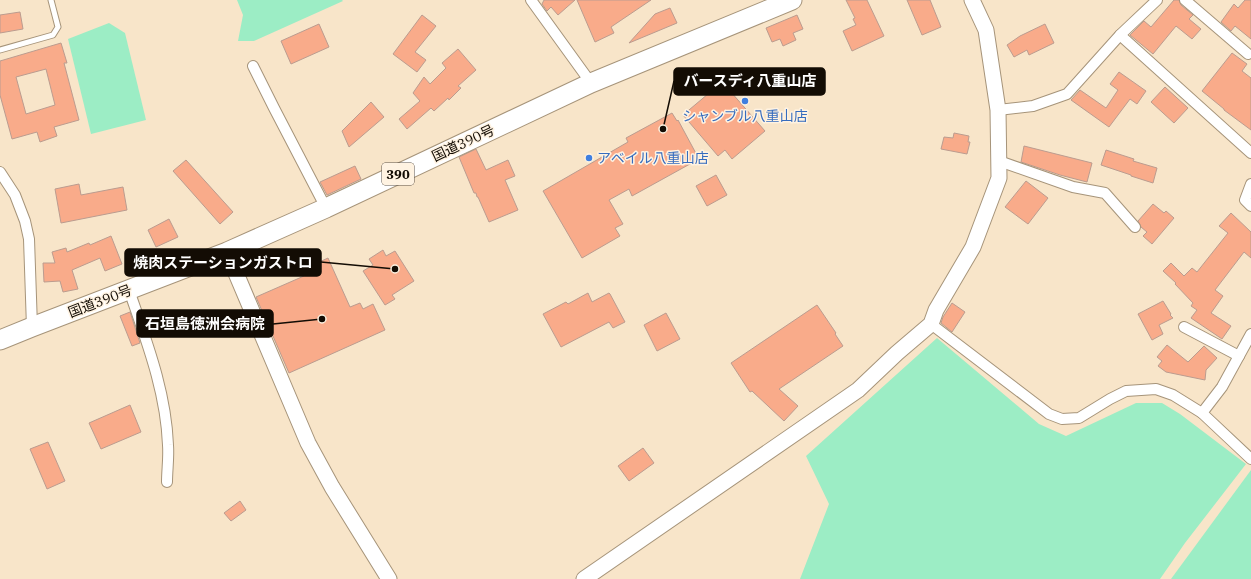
<svg xmlns="http://www.w3.org/2000/svg" width="1251" height="579" font-family="'IBM Plex Serif','Noto Sans JP',serif">
	<rect width="100%" height="100%" fill="#f8e5c9"/>
	<g fill="#9cedc5">
		<polygon points="237,0 342,0 343,1 254,41 238,41 243,15"/>
		<polygon points="109,23 125,33 146,120 91,134 68,39"/>
		<polygon points="937,338 1039,424 1066,436 1136,403 1162,403 1180,414 1246,464 1185,543 1160,579 800,579 829,504 806,456"/>
		<polygon points="1251,470 1251,579 1171,579"/>
	</g>
	<g fill="#f9ab8a" stroke="#bb9c8f" fill-rule="evenodd">
		<polygon points="544,0 575,0 558,15 551,7 547,11 542,4"/>
		<polygon points="577,0 651,0 611,27 614,33 595,42"/>
		<polygon points="846,0 867,0 884,36 852,51 843,31 856,25 853,19 855,18"/>
		<polygon points="907,0 930,0 941,27 922,35"/>
		<polygon points="1174,0 1179,0 1181,5 1193,15 1189,19 1201,29 1192,39 1176,26 1153,54 1130,35 1144,21 1151,27"/>
		<polygon points="1245,0 1251,0 1251,39 1235,26 1231,31 1221,22 1234,4 1238,8"/>
		<polygon points="670,8 677,23 629,43 655,14"/>
		<polygon points="20,12 23,29 0,33 0,15"/>
		<polygon points="422,15 436,26 415,52 426,60 417,72 393,54"/>
		<polygon points="797,15 803,29 793,33 796,40 783,46 780,39 772,42 766,28"/>
		<polygon points="319,24 329,47 291,64 281,41"/>
		<polygon points="1045,24 1054,43 1029,55 1027,50 1014,57 1007,45 1020,36"/>
		<path d="M 61,43 L 67,63 L 64,63 L 79,120 L 54,127 L 57,136 L 40,142 L 37,132 L 12,139 L 0,95 L 0,61 ZM 46,69 L 55,105 L 26,114 L 16,77 Z"/>
		<polygon points="458,49 476,70 458,86 461,88 449,100 448,98 434,111 431,108 407,129 399,119 420,101 413,93 415,90 424,77 430,84 446,68 442,63"/>
		<polygon points="1232,53 1247,64 1242,71 1251,78 1251,130 1224,110 1224,109 1202,91"/>
		<polygon points="1119,72 1146,91 1137,104 1130,99 1109,127 1071,100 1080,90 1106,108 1118,90 1110,84"/>
		<polygon points="721,83 722,85 724,84 765,131 732,159 725,150 718,156 683,115"/>
		<polygon points="1165,87 1188,108 1174,123 1151,102"/>
		<polygon points="371,102 384,117 349,147 342,131"/>
		<polygon points="672,113 677,121 678,120 699,159 632,196 629,189 609,200 623,224 615,228 620,236 582,258 543,191 628,142 626,138"/>
		<polygon points="954,133 969,136 968,142 970,142 967,154 941,149 944,137 953,138"/>
		<polygon points="1024,146 1092,163 1087,182 1060,175 1021,162"/>
		<polygon points="476,149 486,170 508,160 515,176 505,180 518,210 489,222 478,197 477,197 476,193 474,193 459,157"/>
		<polygon points="1106,150 1134,159 1133,161 1157,168 1153,183 1131,176 1131,175 1101,165"/>
		<polygon points="186,160 233,212 220,224 173,171"/>
		<polygon points="355,166 361,179 327,195 320,182"/>
		<polygon points="716,175 727,195 707,206 696,186"/>
		<polygon points="1026,181 1048,198 1028,224 1005,207"/>
		<polygon points="79,184 81,195 123,187 127,210 61,223 55,189"/>
		<polygon points="1153,204 1164,213 1166,211 1174,218 1152,244 1143,236 1147,232 1141,227 1138,221"/>
		<polygon points="1231,213 1251,232 1251,258 1244,252 1215,290 1223,296 1211,313 1231,326 1222,339 1191,318 1197,310 1191,306 1193,303 1175,284 1176,283 1163,271 1171,263 1184,276 1192,268 1197,272 1228,233 1219,226"/>
		<polygon points="169,219 178,237 156,247 148,230"/>
		<polygon points="111,236 122,264 105,271 100,258 72,270 78,289 63,292 60,281 44,282 43,263 55,263 52,252 66,248 67,252 89,243 90,245"/>
		<polygon points="383,250 386,256 395,251 414,281 392,295 395,299 385,305 363,271 373,265 369,259"/>
		<polygon points="328,258 350,307 360,303 363,309 373,304 385,330 289,373 256,297 304,276 302,270"/>
		<polygon points="588,293 592,302 609,293 610,294 625,322 613,328 609,322 561,347 543,314 566,302 568,304"/>
		<polygon points="1163,301 1171,314 1170,315 1173,318 1159,325 1163,334 1152,340 1138,314"/>
		<polygon points="952,303 965,312 952,332 941,323 943,317"/>
		<polygon points="817,305 836,333 835,334 843,346 779,389 798,406 784,421 752,391 750,392 731,363"/>
		<polygon points="130,312 140,343 132,346 120,316"/>
		<polygon points="666,313 680,339 657,351 644,325"/>
		<polygon points="1167,345 1188,362 1204,346 1217,358 1206,370 1205,380 1166,372 1158,366 1162,361 1157,357"/>
		<polygon points="130,405 141,432 101,449 89,423"/>
		<polygon points="48,442 65,481 47,489 30,449"/>
		<polygon points="643,448 654,463 629,481 618,466"/>
		<polygon points="240,501 246,510 231,521 224,513"/>
	</g>
	<g fill="none" stroke-linecap="round" stroke-linejoin="round">
		<g stroke="#a6947a" stroke-width="7">
			<polyline id="lane" points="0,50 53,35 58,27 51,0"/>
		</g>
		<g stroke="#a6947a" stroke-width="12">
			<g id="street">
				<polyline points="531,0 591,83"/>
				<polyline points="1185,0 1248,54"/>
				<polyline points="1120,35 1251,153"/>
				<polyline points="253,66 274,108 326,208"/>
				<polyline points="998,110 1033,106 1067,94 1120,35 1157,0"/>
				<polyline points="999,161 1073,187 1105,193 1135,227"/>
				<polyline points="0,172 15,195 25,221 29,239 32,327"/>
				<polyline points="1251,184 1245,200 1251,206"/>
				<path d="M 129,290 C 146,340 166,391 168,445 C 169,457 167,470 167,482"/>
				<polyline points="931,324 1049,414 1062,419 1079,418 1110,399 1126,391 1156,389 1173,395 1202,413 1251,459"/>
				<polyline points="1184,327 1239,356"/>
				<polyline points="1202,413 1222,387 1251,334"/>
			</g>
		</g>
		<g stroke="#a6947a" stroke-width="17">
			<g id="secondary">
				<polyline points="227,252 308,443 332,487 389,579"/>
				<polyline points="584,579 858,390 897,353 931,324 936,310 973,247 999,178 998,110 986,30 972,0"/>
			</g>
		</g>
		<g stroke="#a6947a" stroke-width="21">
			<polyline id="highway" points="0,340 32,327 227,252 326,208 591,83 792,0"/>
		</g>
		<use href="#lane" stroke="#fff" stroke-width="5"/>
		<use href="#street" stroke="#fff" stroke-width="10"/>
		<use href="#secondary" stroke="#fff" stroke-width="15"/>
		<use href="#highway" stroke="#fff" stroke-width="19"/>
	</g>
	<g fill="#3f7fe0" stroke="#fff3e2" stroke-width="1.5">
		<circle cx="745" cy="101" r="4"/>
		<circle cx="589" cy="158" r="4"/>
	</g>
	<g text-anchor="middle" dominant-baseline="central" stroke-width="3" stroke-linejoin="round" paint-order="stroke">
		<rect fill="#fff3e2" stroke="#5a5147" stroke-width="1" x="382" y="163" width="32" height="22" rx="3"/>
		<g font-size="13" font-weight="bold" fill="#130c04">
			<text x="398" y="174">390</text>
		</g>
		<g font-size="14" fill="#366cbe" stroke="#fff3e2">
			<text x="745" y="116">シャンブル八重山店</text>
			<text x="597" y="158" text-anchor="start">アベイル八重山店</text>
		</g>
		<g font-size="14" fill="#130c04" stroke="#fff3e2">
			<text transform="translate(463 143) rotate(-25)">国道390号</text>
			<text transform="translate(100 301) rotate(-21)">国道390号</text>
		</g>
	</g>
	<path fill="none" stroke="#130c04" stroke-width="1.5" d="M663 129L674 81M395 269L321 262M322 319L273 324"/>
	<g fill="#130c04" stroke="#fff3e2" stroke-width="1.5">
		<circle cx="663" cy="129" r="4"/>
		<circle cx="395" cy="269" r="4"/>
		<circle cx="322" cy="319" r="4"/>
	</g>
	<g fill="#130c04" stroke="#130c04" stroke-width="1.5">
		<rect x="674" y="68" width="151" height="27" rx="4"/>
		<rect x="125" y="249" width="196" height="27" rx="4"/>
		<rect x="137" y="310" width="136" height="27" rx="4"/>
	</g>
	<g font-size="15" text-anchor="middle" font-weight="bold" fill="#fff">
		<text x="750" y="86">バースディ八重山店</text>
		<text x="223" y="268">焼肉ステーションガストロ</text>
		<text x="205" y="329">石垣島徳洲会病院</text>
	</g>
</svg>
